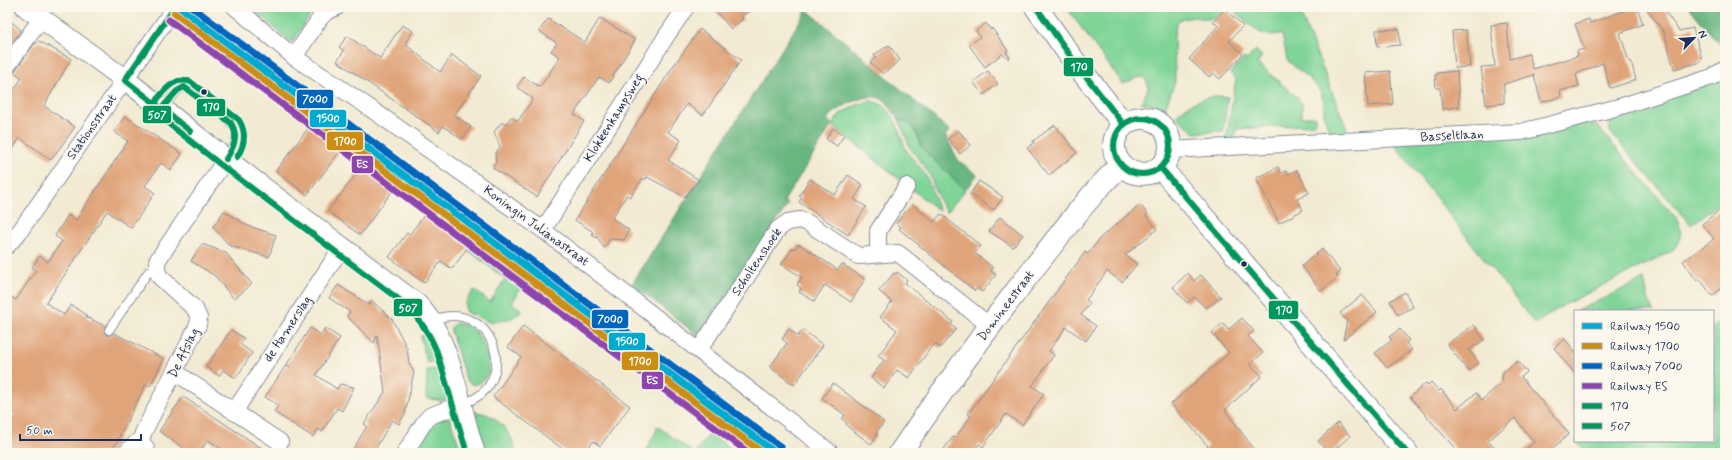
<svg xmlns="http://www.w3.org/2000/svg" width="1732" height="460" font-family="Mynerve,sans-serif">
	<rect width="100%" height="100%" fill="#fbf7ec"/>
	<filter id="ink" filterUnits="userSpaceOnUse"><feTurbulence type="fractalNoise" baseFrequency=".025" numOctaves="2"/><feDisplacementMap in="SourceGraphic" scale="8" xChannelSelector="R" yChannelSelector="G"/><feConvolveMatrix kernelMatrix="1 2 1 2 8 2 1 2 1" color-interpolation-filters="sRGB"/></filter>
	<filter id="wash" filterUnits="userSpaceOnUse"><feTurbulence type="fractalNoise" baseFrequency=".012" numOctaves="4" result="noise"/><feDisplacementMap in="SourceGraphic" scale="16" xChannelSelector="R" yChannelSelector="G"/><feGaussianBlur stdDeviation="0.9" result="paint"/><feColorMatrix in="noise" values="0 0 0 0 0 0 0 0 0 0 0 0 0 0 0 0 0 1.4 0 .05"/><feComposite in="paint" operator="in"/></filter>
	<g filter="url(#wash)">
		<rect width="100%" height="100%" fill="#f2ead2"/>
		<g fill="#7fd497" stroke="#4d827a">
			<polygon points="250,7 304,7 312,12 292,43"/>
			<path d="M 1066,7 L 1225,7 L 1215,18 L 1208,19 L 1193,17 L 1180,20 L 1177,22 L 1174,34 L 1175,82 L 1165,108 L 1141,102 C 1146,94 1152,86 1144,78 L 1139,77 L 1123,84 Z"/>
			<polygon points="1229,7 1298,7 1349,134 1331,135 1324,117 1324,101 1320,91 1315,84 1287,60 1282,34 1269,35 1260,33"/>
			<polygon points="1256,50 1262,56 1257,63 1297,97 1302,104 1302,117 1315,117 1315,124 1236,129 1234,144 1225,145 1236,79 1230,73 1244,58 1247,60"/>
			<polygon points="1725,75 1725,199 1691,225 1610,132 1610,114"/>
			<path d="M 1217,96 L 1228,97 L 1223,131 L 1195,133 L 1176,116 C 1187,103 1200,99 1217,96 Z"/>
			<path d="M 870,101 C 895,103 898,133 907,151 C 912,160 921,166 926,176 C 932,187 934,199 939,211 L 832,125 L 840,114 L 857,105 Z"/>
			<polygon points="899,120 909,122 915,130 922,148 965,190 947,212 940,202 929,173 910,148"/>
			<path d="M 1586,122 L 1596,125 L 1677,219 C 1683,231 1681,242 1672,251 L 1564,305 L 1535,324 L 1394,144 Z"/>
			<polygon points="472,245 504,270 520,290 512,303 523,311 512,318 491,323 472,314 471,315 465,311 465,303 474,290 490,302 505,279 468,250"/>
			<polygon points="1644,279 1648,298 1654,311 1577,311"/>
			<polygon points="1725,316 1725,453 1586,453 1576,441 1713,441 1713,327"/>
			<path d="M 454,324 C 478,320 491,355 488,373 C 484,380 479,386 471,384 L 466,380 L 451,331 L 451,328 Z"/>
			<polygon points="428,332 440,360 427,363 420,337"/>
			<polygon points="442,368 451,397 442,401 426,398 427,370"/>
			<path d="M 475,412 C 495,412 513,433 516,453 L 484,453 L 471,414 Z"/>
			<polygon points="449,417 462,453 412,453 431,422"/>
			<polygon points="657,426 694,453 674,453 667,448 664,453 644,453 656,432"/>
			<polygon points="710,433 737,453 695,453"/>
		</g>
		<g fill="#67b680" stroke="#41726f">
			<polygon points="1689,7 1725,7 1725,51"/>
			<path d="M 807,10 L 950,131 L 945,135 L 958,160 L 977,175 L 965,190 L 922,148 L 915,130 L 908,122 L 899,120 L 885,100 C 880,98 874,96 869,97 C 854,99 837,109 827,119 L 832,125 L 784,201 L 788,204 L 700,337 L 632,284 Z"/>
		</g>
		<g id="blocks">
			<g fill="#e0a47a">
				<polygon points="712,7 755,7 741,17 743,19 731,29"/>
				<polygon points="1622,7 1637,7 1643,24 1620,33 1629,62 1631,61 1636,80 1610,88 1603,63 1576,74 1579,86 1560,91 1561,97 1541,102 1534,75 1504,84 1504,103 1486,105 1481,67 1495,66 1491,25 1507,23 1510,59 1529,54 1533,69 1578,56 1577,51 1584,49 1575,24 1589,19 1590,23 1623,11"/>
				<polygon points="1645,7 1662,7 1679,31 1693,28 1702,59 1698,63 1674,69 1664,32"/>
				<polygon points="1225,9 1243,26 1229,41 1243,54 1220,79 1213,73 1209,77 1189,59 1218,26 1213,21"/>
				<polygon points="7,18 21,30 7,50"/>
				<polygon points="600,18 635,40 609,83 599,77 574,114 584,121 537,197 493,168 496,162 495,154 500,147 494,132 501,123 507,123 511,117 518,121 533,99 517,87 524,77 540,87 560,57 551,51 557,43 539,31 548,19 585,42"/>
				<polygon points="986,23 991,30 992,28 1008,51 1006,52 1010,58 1009,59 1002,54 985,67 969,45 980,37 976,31"/>
				<polygon points="402,25 413,31 405,44 440,72 452,55 481,76 454,115 471,127 462,139 443,126 439,132 337,61 344,51 339,47 347,36 380,58"/>
				<polygon points="700,29 741,60 703,115 687,104 668,132 681,140 668,160 699,180 685,197 647,177 645,180 643,178 630,197 627,195 612,218 629,230 624,240 610,239 604,248 598,238 593,236 592,231 575,220 672,68"/>
				<polygon points="1399,29 1400,45 1377,47 1376,30"/>
				<polygon points="1466,30 1470,67 1455,68 1452,31"/>
				<polygon points="39,41 71,59 44,106 75,127 51,160 20,138 7,158 7,100 22,78 14,72 35,43 36,44"/>
				<polygon points="889,45 900,60 883,74 870,62 876,58 874,55"/>
				<polygon points="988,71 998,84 983,95 973,82"/>
				<polygon points="1390,71 1393,104 1368,106 1365,73"/>
				<polygon points="1457,71 1459,107 1442,109 1440,88 1436,88 1435,75 1437,75 1437,73"/>
				<polygon points="125,116 182,154 171,170 161,163 145,186 155,193 131,228 107,211 46,303 64,315 71,305 87,315 86,317 105,326 104,330 106,335 111,335 114,333 164,359 150,386 146,384 112,451 103,453 7,453 7,424 15,413 7,410 7,294 16,300 36,270 32,267 40,256 48,262 62,241 55,236 68,215 76,220 128,141 114,132"/>
				<polygon points="1055,125 1077,153 1049,175 1027,148 1034,143 1033,141"/>
				<polygon points="309,127 341,150 307,195 276,171"/>
				<polygon points="833,128 844,135 837,146 826,139"/>
				<polygon points="958,130 971,145 960,154 948,139"/>
				<polygon points="362,167 393,190 360,235 328,211"/>
				<polygon points="1278,167 1281,173 1286,171 1288,174 1297,170 1309,193 1297,199 1303,210 1279,223 1256,178"/>
				<polygon points="848,175 863,185 854,199 866,207 848,235 799,202 802,197 799,196 810,179 835,195"/>
				<polygon points="979,181 1003,197 994,210 970,194"/>
				<polygon points="912,204 934,222 941,214 981,246 975,253 993,268 991,271 996,275 982,292 977,288 975,291 899,229 901,227 896,223"/>
				<polygon points="1140,205 1148,214 1146,216 1157,229 1125,255 1137,264 1122,282 1107,271 1086,300 1090,303 1081,315 1096,326 1086,341 1066,327 1049,351 1054,355 1032,386 1044,394 1022,425 1006,414 983,447 979,444 973,453 941,453 953,437 955,438 971,416 968,414 1085,252 1088,254 1101,237"/>
				<polygon points="1725,206 1725,286 1712,296 1700,279 1697,281 1683,261 1714,239 1702,224"/>
				<polygon points="224,211 248,226 276,235 269,257 230,246 213,227"/>
				<polygon points="425,214 468,247 452,269 441,261 424,283 389,257 407,233 409,235"/>
				<polygon points="1000,217 1023,235 1013,247 989,231"/>
				<polygon points="202,244 226,253 252,284 234,299 215,276 191,261"/>
				<polygon points="799,244 838,270 842,264 865,279 851,302 825,285 814,301 799,292 801,288 797,285 802,277 781,264 793,248 795,249"/>
				<polygon points="1322,249 1340,271 1336,274 1338,277 1321,291 1302,266"/>
				<polygon points="897,272 907,280 905,283 953,322 951,325 956,329 940,348 935,344 933,347 932,346 909,378 897,370 884,388 871,378 884,360 878,356 897,330 880,317 892,302 879,291 894,273 896,274"/>
				<polygon points="1188,273 1194,281 1201,275 1221,297 1206,308 1194,297 1187,303 1173,287"/>
				<polygon points="338,285 369,305 372,301 392,319 407,348 409,363 414,372 405,414 399,424 392,420 373,453 351,453 367,426 364,424 385,392 377,335 374,343 347,316 350,312 329,298"/>
				<polygon points="1405,292 1413,307 1398,315 1390,301"/>
				<polygon points="1362,295 1377,312 1343,340 1347,321 1340,313"/>
				<polygon points="1242,318 1254,331 1248,336 1263,353 1250,364 1262,376 1225,410 1257,453 1203,453 1208,446 1171,404 1229,353 1212,333 1223,323 1228,330"/>
				<polygon points="1474,325 1484,340 1469,350 1479,363 1468,371 1447,344"/>
				<polygon points="523,326 630,406 600,446 593,441 584,453 568,453 493,397 521,357 508,347"/>
				<polygon points="310,328 321,335 325,328 340,338 316,375 337,389 340,384 354,387 342,411 337,408 322,432 318,429 313,437 274,412 278,405 265,397 286,365 290,368 287,364"/>
				<polygon points="789,329 798,336 803,330 823,345 794,385 770,367 787,343 782,339"/>
				<polygon points="1400,329 1409,340 1406,343 1412,350 1387,368 1375,353 1392,340 1389,337"/>
				<polygon points="231,330 244,338 240,344 252,353 236,378 223,370 219,376 206,367"/>
				<polygon points="1565,339 1575,352 1575,374 1554,348"/>
				<polygon points="1518,361 1527,372 1521,377 1569,434 1547,453 1521,453 1534,442 1515,418 1488,441 1499,453 1459,453 1410,397 1426,383 1428,385 1431,382 1439,391 1441,389 1457,409 1476,393 1482,400 1502,382 1503,372"/>
				<polygon points="833,383 884,422 876,433 877,435 871,444 848,427 846,424 847,423 842,419 845,415 822,398"/>
				<polygon points="183,397 201,408 269,453 228,453 208,440 199,453 190,453 159,431"/>
				<polygon points="1338,423 1350,436 1331,453 1328,453 1318,441"/>
			</g>
		</g>
	</g>
	<g filter="url(#ink)">
		<use href="#blocks" fill-opacity="0" stroke="#868c98" stroke-width="1"/>
		<g fill="none" stroke-linecap="round" stroke-linejoin="round">
			<g stroke="#868c98" stroke-width="10">
				<g id="service">
					<path d="M 162,108 L 177,91 L 184,87 C 193,91 201,100 209,105 C 232,123 247,129 226,159"/>
					<path d="M 431,321 C 494,294 525,388 460,404"/>
					<polyline points="109,330 149,271 157,267"/>
				</g>
			</g>
			<g stroke="#868c98" stroke-width="18">
				<g id="minor">
					<polyline points="235,7 294,57 364,104 543,230 831,453"/>
					<polyline points="294,57 321,17 326,12 337,7"/>
					<polyline points="7,66 41,19"/>
					<polyline points="1169,150 1521,132 1619,107 1712,77 1725,69"/>
					<polyline points="543,230 667,35 686,7"/>
					<polyline points="7,246 20,231 175,7"/>
					<polyline points="878,254 878,231 907,186"/>
					<polyline points="699,350 778,229 788,222 800,220 808,223 858,256 898,253 990,326"/>
					<polyline points="175,372 280,442"/>
					<polyline points="234,412 342,247"/>
					<polyline points="146,448 141,441 143,433 198,325 199,318 195,309 160,277 157,271 157,261 226,159"/>
					<polyline points="126,453 137,442 141,441"/>
					<polyline points="405,453 425,421 430,416 460,404"/>
				</g>
			</g>
			<g stroke="#868c98" stroke-width="22">
				<path id="tertiary" d="M 26,7 L 131,84 L 226,159 L 417,304 C 453,341 458,405 475,453"/>
			</g>
			<g stroke="#868c98" stroke-width="24">
				<path id="secondary" d="M 900,453 C 942,390 987,329 1033,269 C 1061,234 1088,196 1121,165"/>
			</g>
			<g stroke="#868c98" stroke-width="24">
				<g id="primary">
					<polyline points="1036,7 1074,61 1124,125"/>
					<circle cx="1142" cy="146" r="28"/>
					<polyline points="1160,167 1407,453"/>
				</g>
			</g>
			<use href="#service" stroke="#fff" stroke-width="8"/>
			<use href="#minor" stroke="#fff" stroke-width="16"/>
			<use href="#tertiary" stroke="#fff" stroke-width="20"/>
			<use href="#secondary" stroke="#fff" stroke-width="22"/>
			<use href="#primary" stroke="#fff" stroke-width="22"/>
			<g stroke="#fbf7ec" stroke-width="9">
				<g id="bus-1">
					<polyline points="1036,7 1074,61 1124,125"/>
					<polyline points="125,80 190,131"/>
					<polyline points="125,80 175,7"/>
					<path d="M 162,108 L 177,91 L 184,87 L 231,123 C 239,136 234,147 226,159"/>
					<circle cx="1142" cy="146" r="28"/>
					<polyline points="1160,167 1407,453"/>
				</g>
			</g>
			<g stroke="#fbf7ec" stroke-width="9">
				<path id="bus-2" d="M 237,157 C 245,145 247,133 239,120 L 191,82 C 187,80 183,80 178,81 C 168,85 149,103 156,114 L 221,165 L 402,302 C 419,317 429,332 437,352 L 467,453"/>
			</g>
			<use href="#bus-1" stroke="#00965e" stroke-width="6"/>
			<use href="#bus-2" stroke="#00965e" stroke-width="6"/>
			<g stroke="#fbf7ec" stroke-width="10">
				<polyline id="rail-1" points="179,7 776,453"/>
			</g>
			<g stroke="#fbf7ec" stroke-width="10">
				<polyline id="rail-2" points="174,13 763,453"/>
			</g>
			<g stroke="#fbf7ec" stroke-width="10">
				<polyline id="rail-3" points="192,7 781,447"/>
			</g>
			<g stroke="#fbf7ec" stroke-width="10">
				<polyline id="rail-4" points="169,20 749,453"/>
			</g>
			<use href="#rail-1" stroke="#00a9ce" stroke-width="7"/>
			<use href="#rail-2" stroke="#cb8e13" stroke-width="7"/>
			<use href="#rail-3" stroke="#0065bd" stroke-width="7"/>
			<use href="#rail-4" stroke="#8e44ad" stroke-width="7"/>
		</g>
	</g>
	<g fill="#1b2f5e" stroke="#fbf7ec" stroke-width="1.5">
		<circle cx="204" cy="92" r="3.5"/>
		<circle cx="1244" cy="264" r="3.5"/>
	</g>
	<g text-anchor="middle" dominant-baseline="central" stroke-width="3" stroke-linejoin="round" paint-order="stroke">
		<g font-size="13" fill="#1b2f5e" stroke="#fbf7ec">
			<text transform="translate(614 118) rotate(-58)">Klokkenkampsweg</text>
			<text transform="translate(92 127) rotate(-55)">Stationsstraat</text>
			<text transform="translate(1452 136) rotate(-3)">Basseltlaan</text>
			<text transform="translate(536 226) rotate(36)">Koningin Julianastraat</text>
			<text transform="translate(757 262) rotate(-56)">Scholtenshoek</text>
			<text transform="translate(1006 306) rotate(-53)">Domineestraat</text>
			<text transform="translate(288 329) rotate(-57)">de Hamerslag</text>
			<text transform="translate(184 353) rotate(-64)">De Afslag</text>
		</g>
	</g>
	<g stroke="#fbf7ec" stroke-width="1.5">
		<rect x="1063" y="57" width="31" height="20" rx="4" fill="#00965e"/>
		<rect x="296" y="89" width="38" height="20" rx="4" fill="#0065bd"/>
		<rect x="196" y="98" width="30" height="19" rx="4" fill="#00965e"/>
		<rect x="142" y="105" width="30" height="19" rx="4" fill="#00965e"/>
		<rect x="309" y="109" width="38" height="19" rx="4" fill="#00a9ce"/>
		<rect x="326" y="131" width="38" height="20" rx="4" fill="#cb8e13"/>
		<rect x="351" y="155" width="23" height="19" rx="4" fill="#8e44ad"/>
		<rect x="393" y="298" width="30" height="19" rx="4" fill="#00965e"/>
		<rect x="1268" y="300" width="31" height="20" rx="4" fill="#00965e"/>
		<rect x="591" y="309" width="38" height="20" rx="4" fill="#0065bd"/>
		<rect x="608" y="332" width="38" height="19" rx="4" fill="#00a9ce"/>
		<rect x="621" y="351" width="38" height="20" rx="4" fill="#cb8e13"/>
		<rect x="641" y="371" width="23" height="19" rx="4" fill="#8e44ad"/>
	</g>
	<g font-size="11" text-anchor="middle" font-weight="bold" fill="#fff">
		<text x="1079" y="71">170</text>
		<text x="315" y="103">7000</text>
		<text x="211" y="111">170</text>
		<text x="157" y="119">507</text>
		<text x="328" y="122">1500</text>
		<text x="345" y="145">1700</text>
		<text x="362" y="168">ES</text>
		<text x="408" y="312">507</text>
		<text x="1284" y="314">170</text>
		<text x="610" y="323">7000</text>
		<text x="627" y="345">1500</text>
		<text x="640" y="365">1700</text>
		<text x="652" y="384">ES</text>
	</g>
	<rect width="1732" height="460" fill="none" stroke="#fbf7ec" stroke-width="24"/>
	<rect x="1574" y="310" width="140" height="132" fill="#fbf7ec" stroke="#a1a7b3"/>
	<rect x="1582" y="323" width="20" height="6" fill="#00a9ce" stroke="#a1a7b3"/>
	<text x="1610" y="330" font-size="12" fill="#1b2f5e">Railway 1500</text>
	<rect x="1582" y="343" width="20" height="6" fill="#cb8e13" stroke="#a1a7b3"/>
	<text x="1610" y="350" font-size="12" fill="#1b2f5e">Railway 1700</text>
	<rect x="1582" y="363" width="20" height="6" fill="#0065bd" stroke="#a1a7b3"/>
	<text x="1610" y="370" font-size="12" fill="#1b2f5e">Railway 7000</text>
	<rect x="1582" y="383" width="20" height="6" fill="#8e44ad" stroke="#a1a7b3"/>
	<text x="1610" y="390" font-size="12" fill="#1b2f5e">Railway ES</text>
	<rect x="1582" y="403" width="20" height="6" fill="#00965e" stroke="#a1a7b3"/>
	<text x="1610" y="410" font-size="12" fill="#1b2f5e">170</text>
	<rect x="1582" y="423" width="20" height="6" fill="#00965e" stroke="#a1a7b3"/>
	<text x="1610" y="430" font-size="12" fill="#1b2f5e">507</text>
	<g transform="translate(1694 38) rotate(65)" stroke="#fbf7ec" stroke-width="3" paint-order="stroke">
	<path d="M0-3L7 15L0 10L-7 15Z" fill="#1b2f5e"/>
	<text y="-6" font-size="11" font-weight="bold" text-anchor="middle" fill="#1b2f5e">N</text>
	</g>
	<path d="M20 434v6h121v-6" fill="none" stroke="#1b2f5e" stroke-width="2"/>
	<text x="26" y="434" font-size="12" fill="#1b2f5e" stroke="#fbf7ec" stroke-width="3" paint-order="stroke">50 m</text>
</svg>
